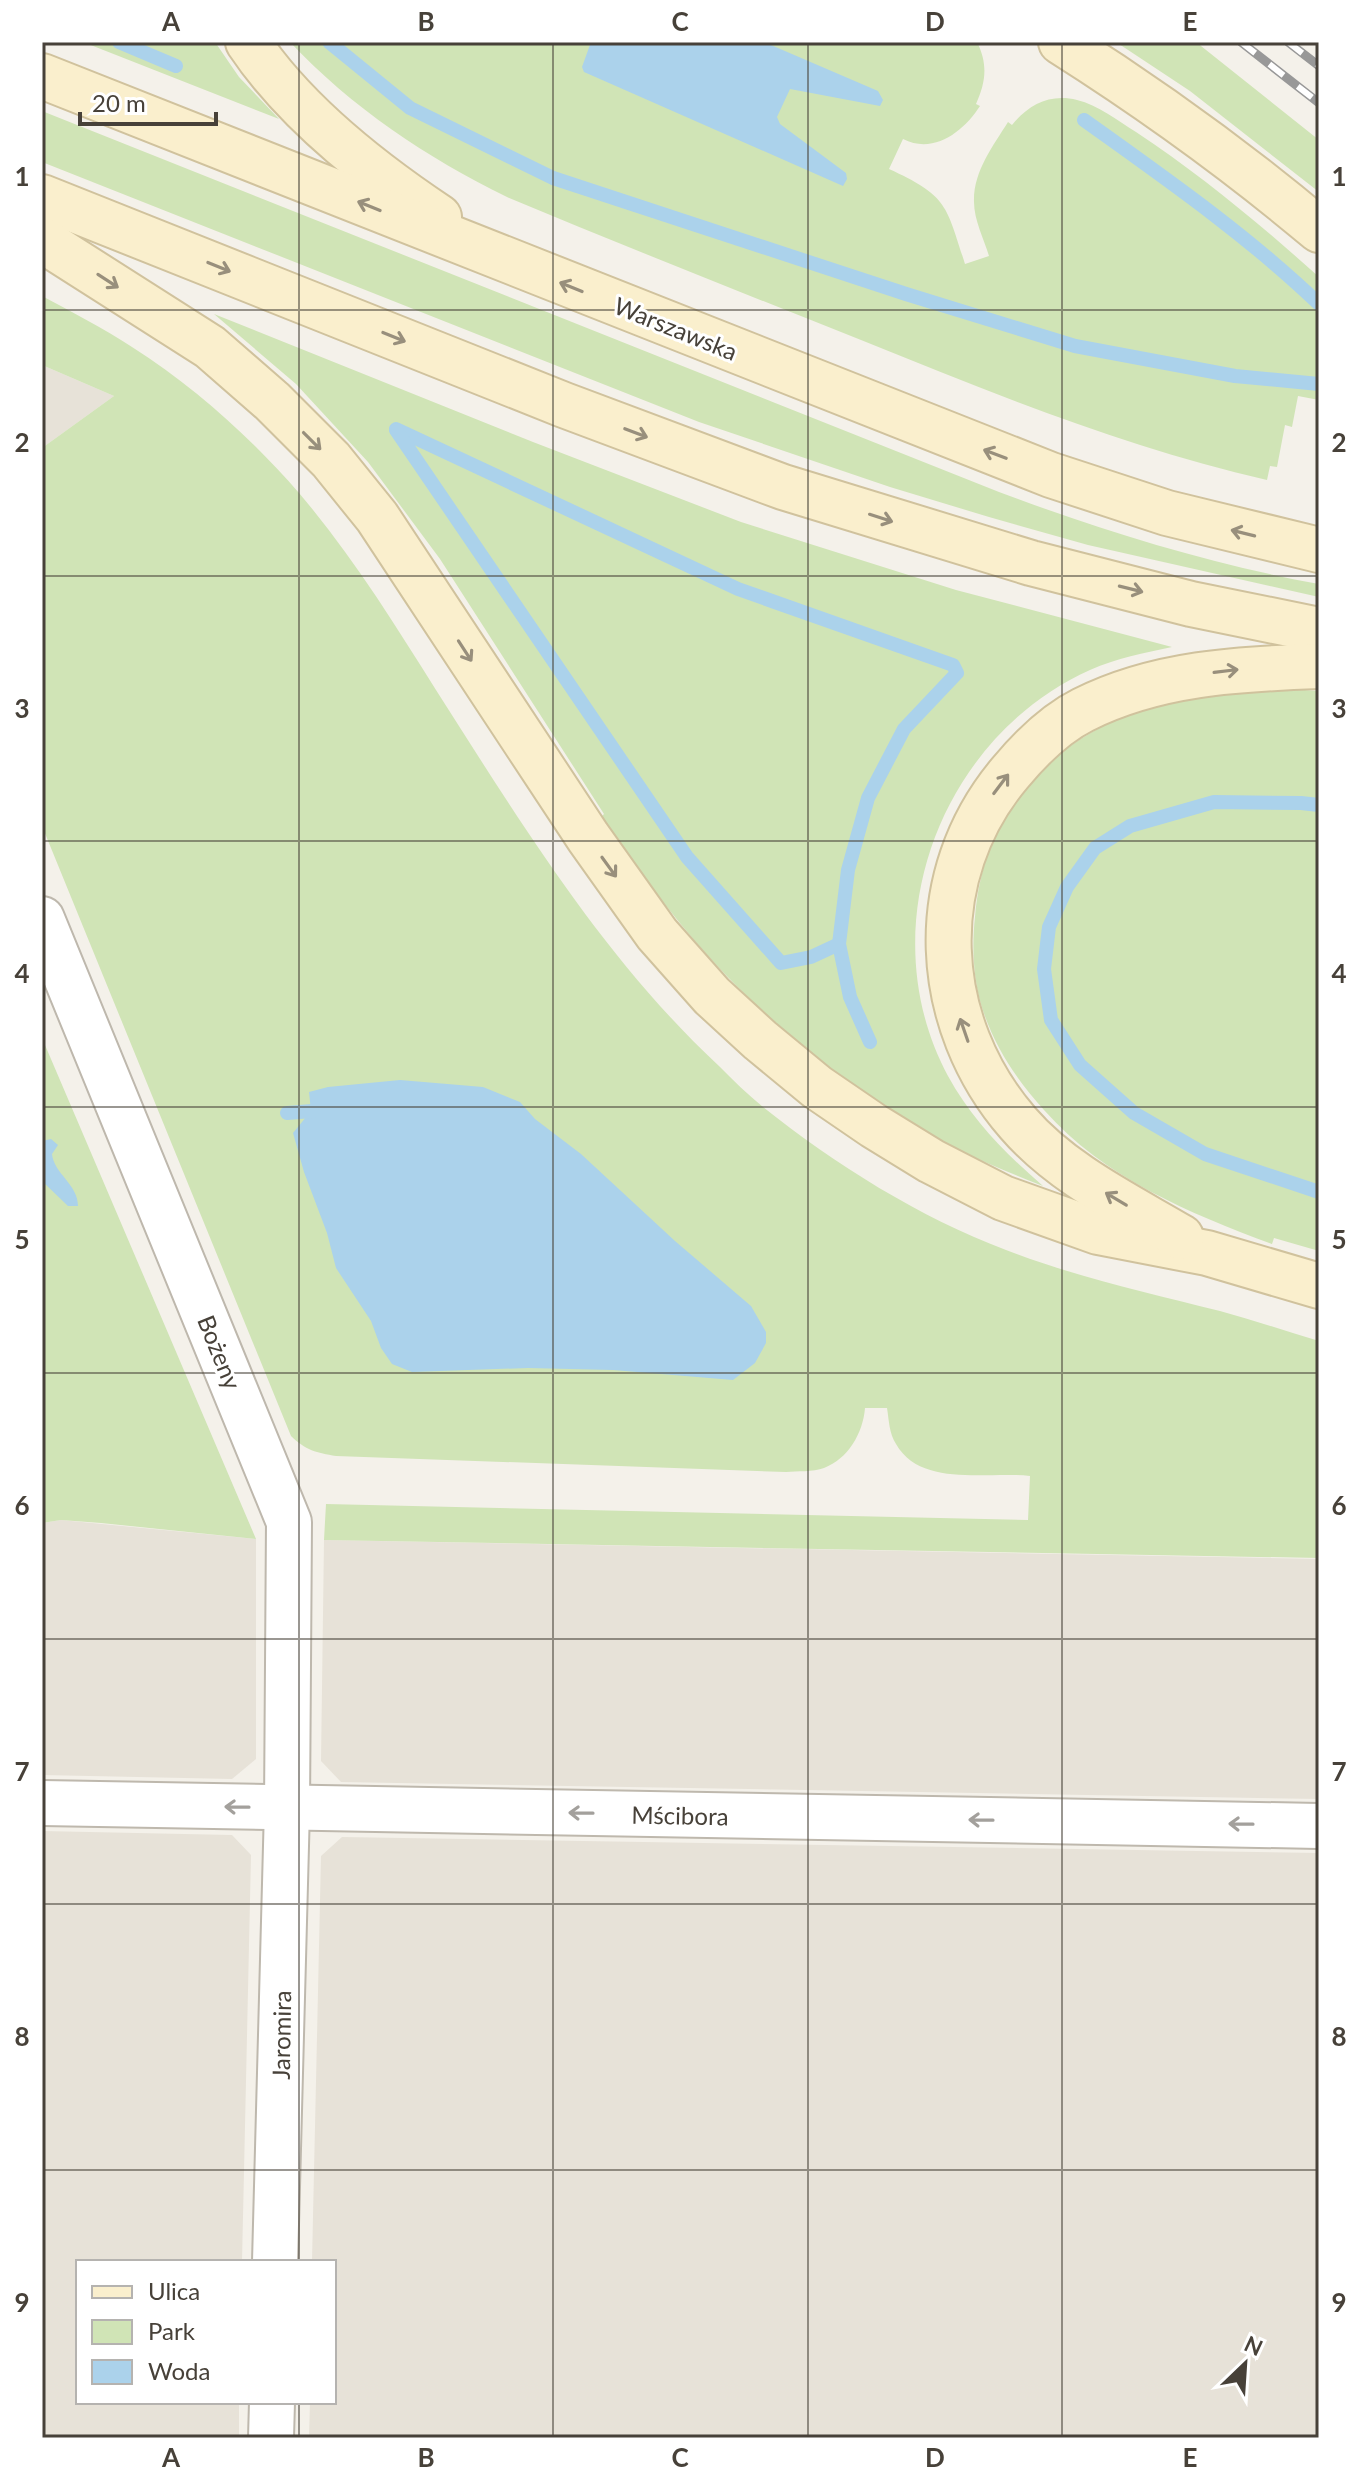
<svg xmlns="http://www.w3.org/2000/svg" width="1361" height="2480" font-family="Lato,sans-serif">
	<rect width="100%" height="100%" fill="#f4f1ea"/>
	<g fill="#e7e2d8">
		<polygon points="42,365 114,396 42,448"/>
		<polygon points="61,1520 256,1539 256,1759 232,1779 42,1775 42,1523"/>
		<polygon points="324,1540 1319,1559 1319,1799 341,1782 321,1761"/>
		<polygon points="42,1831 232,1835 251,1855 242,2262 78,2262 78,2402 239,2402 239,2438 42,2438"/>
		<polygon points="342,1837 1319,1853 1319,2438 309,2438 310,2402 334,2402 334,2262 312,2262 321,1856"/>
	</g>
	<g fill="#d0e4b6">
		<polygon points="83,42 215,42 239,77 279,119"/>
		<path d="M 290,42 L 977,42 C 988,64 986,82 976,104 L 980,106 C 964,131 934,155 903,139 L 889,169 C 948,196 946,205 965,264 L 989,256 C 984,239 974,220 974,202 C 973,172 993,146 1008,122 L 1012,125 C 1028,105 1050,93 1077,100 C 1098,105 1117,120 1136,132 C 1201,175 1261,225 1319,277 L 1319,400 L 1298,396 L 1292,427 L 1285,425 L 1277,467 L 1270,466 L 1267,480 C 1127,448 994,394 861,340 C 743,293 624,246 507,197 C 427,158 351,107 290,42 Z"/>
		<polygon points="1116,42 1196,42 1319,140 1319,192 1190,91"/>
		<path d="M 42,111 L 999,492 C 1103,531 1210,564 1319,584 L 1319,597 L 1088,545 L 989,517 L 890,487 L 699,422 L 42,162 Z"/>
		<path d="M 42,296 C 72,312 103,328 132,347 C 195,387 250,437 299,493 C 351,554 394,623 436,690 C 521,823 603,958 719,1066 C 733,1080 747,1094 763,1107 C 836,1165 919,1217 1006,1250 C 1076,1277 1148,1293 1220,1311 C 1253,1320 1286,1331 1319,1341 L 1319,1558 L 324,1540 L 326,1504 L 1028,1520 L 1030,1476 C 988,1471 921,1488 896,1444 C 889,1433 889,1420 887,1408 L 865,1408 C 863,1433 848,1459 824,1468 C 813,1472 797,1471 786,1472 L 336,1456 C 317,1453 305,1450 291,1436 L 42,826 L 42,448 L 114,396 L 42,365 Z"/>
		<path d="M 214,314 L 533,442 L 741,522 L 956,590 L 1172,647 C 1144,653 1117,658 1090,670 C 939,738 869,929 948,1076 C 972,1120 1006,1154 1043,1186 C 1013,1174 982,1162 954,1147 C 863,1099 778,1033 709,957 C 669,913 635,865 601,817 L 604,814 L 440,559 L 368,462 L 296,384 Z"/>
		<path d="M 1276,688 L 1319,691 L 1319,1251 L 1274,1238 L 1272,1244 C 1189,1213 1104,1178 1044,1110 C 1015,1078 992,1043 980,1001 C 973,974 972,944 975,917 C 982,834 1022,772 1094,731 C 1148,699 1214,693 1276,688 Z"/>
		<polygon points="42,1038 256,1539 101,1523 61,1520 42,1523"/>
	</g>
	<g fill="#abd2eb">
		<polygon points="591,42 764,42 878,91 883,100 880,106 790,89 777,117 780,124 846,173 847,179 843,186 584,72 582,67"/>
		<polygon points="400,1080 483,1087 520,1102 535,1119 581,1154 675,1241 751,1306 766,1332 766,1343 755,1363 733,1380 613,1370 528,1368 412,1372 392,1364 381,1348 371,1321 336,1268 327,1233 304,1172 293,1133 311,1111 309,1092 328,1087"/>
		<path d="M 51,1139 L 58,1145 L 52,1154 C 54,1174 78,1184 78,1206 L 68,1206 L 42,1181 L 42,1141 Z"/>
	</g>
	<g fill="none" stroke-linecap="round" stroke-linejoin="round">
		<g stroke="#abd2eb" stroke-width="14">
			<polyline points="119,42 176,66"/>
			<polyline points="329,42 410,108 553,178 906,294 1075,346 1235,376 1319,384"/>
			<path d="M 1084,120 C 1165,178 1247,235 1319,304"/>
			<polyline points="396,429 738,589 953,665 957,673 904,729 868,798 848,870 839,944 850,997 870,1042"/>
			<polyline points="396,430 687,857 781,963 811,957 839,944"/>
			<polyline points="1319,805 1301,803 1214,802 1130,826 1095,848 1067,887 1049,927 1044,969 1051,1020 1080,1065 1134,1113 1205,1154 1319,1192"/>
			<polyline points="287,1113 312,1111"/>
		</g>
		<g stroke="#beb8ad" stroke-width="48">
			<g id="street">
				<polyline points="42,919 289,1522 287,1808 275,2262"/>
				<polyline points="42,1803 1319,1826"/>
				<polyline points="271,2438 272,2402"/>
			</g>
		</g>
		<g stroke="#d0c29d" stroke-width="48">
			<g id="secondary">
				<path d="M 248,42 C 294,111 370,171 439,217"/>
				<path d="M 1061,42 C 1151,99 1237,161 1319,230"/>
				<polyline points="42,76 1051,475 1167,513 1319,550"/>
				<polyline points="42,197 564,405 783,487 1031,563 1191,604 1319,630"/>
				<polyline points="42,240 210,347 272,401 331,460 377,517 588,837 657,934 712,996 760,1040 817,1087 874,1126 931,1161 1003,1198 1098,1232 1207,1253 1319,1286"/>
				<path d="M 1181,1237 C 1125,1204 1061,1173 1018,1123 C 931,1023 923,876 1010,773 C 1030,749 1055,724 1083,710 C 1156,673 1238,669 1319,666"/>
			</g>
		</g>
		<use href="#street" stroke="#fff" stroke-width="44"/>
		<use href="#secondary" stroke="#faefcd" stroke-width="44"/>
		<g stroke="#989898" stroke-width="9">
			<g id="rail">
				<polyline points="1241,42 1319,103"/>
				<polyline points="1288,42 1319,66"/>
			</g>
		</g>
		<use href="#rail" stroke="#fff" stroke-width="6" stroke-dasharray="18" stroke-linecap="butt"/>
	</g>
	<defs><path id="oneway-shaft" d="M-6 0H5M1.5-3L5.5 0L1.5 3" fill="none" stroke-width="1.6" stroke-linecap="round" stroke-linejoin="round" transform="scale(2)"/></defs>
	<g stroke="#988f7c">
		<use href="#oneway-shaft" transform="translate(369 206) rotate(-158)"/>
		<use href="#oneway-shaft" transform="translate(219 267) rotate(22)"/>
		<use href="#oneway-shaft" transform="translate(108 281) rotate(33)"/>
		<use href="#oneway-shaft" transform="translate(571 287) rotate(-158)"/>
		<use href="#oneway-shaft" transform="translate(394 337) rotate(22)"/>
		<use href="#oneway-shaft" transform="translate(636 433) rotate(21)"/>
		<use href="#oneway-shaft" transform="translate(312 441) rotate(45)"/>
		<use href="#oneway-shaft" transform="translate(995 454) rotate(-159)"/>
		<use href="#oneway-shaft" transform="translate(881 518) rotate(18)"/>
		<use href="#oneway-shaft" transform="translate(1243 533) rotate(-166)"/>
		<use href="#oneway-shaft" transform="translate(1131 589) rotate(14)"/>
		<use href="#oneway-shaft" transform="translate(465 651) rotate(57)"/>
		<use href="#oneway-shaft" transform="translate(1226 671) rotate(-7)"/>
		<use href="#oneway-shaft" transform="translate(1001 784) rotate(-53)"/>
		<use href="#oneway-shaft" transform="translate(609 867) rotate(54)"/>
		<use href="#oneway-shaft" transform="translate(964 1030) rotate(-109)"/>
		<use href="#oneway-shaft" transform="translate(1116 1199) rotate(-149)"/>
	</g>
	<g stroke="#a3a09c">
		<use href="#oneway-shaft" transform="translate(237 1807) rotate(-179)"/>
		<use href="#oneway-shaft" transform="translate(581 1813) rotate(-179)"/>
		<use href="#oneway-shaft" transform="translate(981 1820) rotate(-179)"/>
		<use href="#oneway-shaft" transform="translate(1241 1824) rotate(-179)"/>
	</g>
	<path fill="none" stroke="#474139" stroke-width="2" stroke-opacity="0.55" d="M 299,42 L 299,2262M 553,42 L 553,2438M 808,42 L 808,2438M 1062,42 L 1062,2438M 42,310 L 1319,310M 42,576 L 1319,576M 42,841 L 1319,841M 42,1107 L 1319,1107M 42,1373 L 1319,1373M 42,1639 L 1319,1639M 42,1904 L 1319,1904M 42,2170 L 1319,2170M 299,2402 L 299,2438"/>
	<g text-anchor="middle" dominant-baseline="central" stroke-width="6" stroke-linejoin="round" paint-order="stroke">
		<g font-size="24" fill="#474139" stroke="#fff">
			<text transform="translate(676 328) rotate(22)">Warszawska</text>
			<text transform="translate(220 1352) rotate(68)">Bożeny</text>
			<text transform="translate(680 1815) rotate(1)">Mścibora</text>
			<text transform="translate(281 2035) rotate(-89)">Jaromira</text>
		</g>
	</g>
	<rect width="1361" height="2480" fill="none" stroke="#ffffff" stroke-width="88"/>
	<rect x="76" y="2260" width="260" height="144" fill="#ffffff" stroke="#b5b3b0" stroke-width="2"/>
	<rect x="92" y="2286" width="40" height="12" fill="#faefcd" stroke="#b5b3b0" stroke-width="2"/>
	<text x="148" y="2300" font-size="24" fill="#474139">Ulica</text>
	<rect x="92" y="2320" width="40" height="24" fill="#d0e4b6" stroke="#b5b3b0" stroke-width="2"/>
	<text x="148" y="2340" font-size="24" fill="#474139">Park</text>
	<rect x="92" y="2360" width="40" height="24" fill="#abd2eb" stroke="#b5b3b0" stroke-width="2"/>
	<text x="148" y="2380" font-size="24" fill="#474139">Woda</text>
	<g transform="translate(1245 2364) rotate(25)" stroke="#ffffff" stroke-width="6" paint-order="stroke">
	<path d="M0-6L14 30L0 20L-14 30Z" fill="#474139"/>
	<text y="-12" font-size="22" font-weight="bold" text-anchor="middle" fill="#474139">N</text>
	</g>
	<path d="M80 112v12h136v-12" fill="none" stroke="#474139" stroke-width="4"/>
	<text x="92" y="112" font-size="24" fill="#474139" stroke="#ffffff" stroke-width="6" paint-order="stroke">20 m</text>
	<rect x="44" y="44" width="1273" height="2392" fill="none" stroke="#474139" stroke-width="3"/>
	<g font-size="26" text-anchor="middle" font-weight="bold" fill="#474139">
		<text x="171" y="31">A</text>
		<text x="426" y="31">B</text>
		<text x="680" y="31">C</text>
		<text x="935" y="31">D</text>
		<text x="1190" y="31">E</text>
		<text x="22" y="186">1</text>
		<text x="1339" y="186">1</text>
		<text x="22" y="452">2</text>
		<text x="1339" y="452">2</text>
		<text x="22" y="718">3</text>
		<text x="1339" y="718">3</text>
		<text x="22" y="983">4</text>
		<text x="1339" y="983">4</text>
		<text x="22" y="1249">5</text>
		<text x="1339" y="1249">5</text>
		<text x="22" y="1515">6</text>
		<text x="1339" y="1515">6</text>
		<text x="22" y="1781">7</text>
		<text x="1339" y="1781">7</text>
		<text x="22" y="2046">8</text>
		<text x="1339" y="2046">8</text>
		<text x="22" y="2312">9</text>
		<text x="1339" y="2312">9</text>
		<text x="171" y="2467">A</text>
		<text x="426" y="2467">B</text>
		<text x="680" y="2467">C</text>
		<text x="935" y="2467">D</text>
		<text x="1190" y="2467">E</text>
	</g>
</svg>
